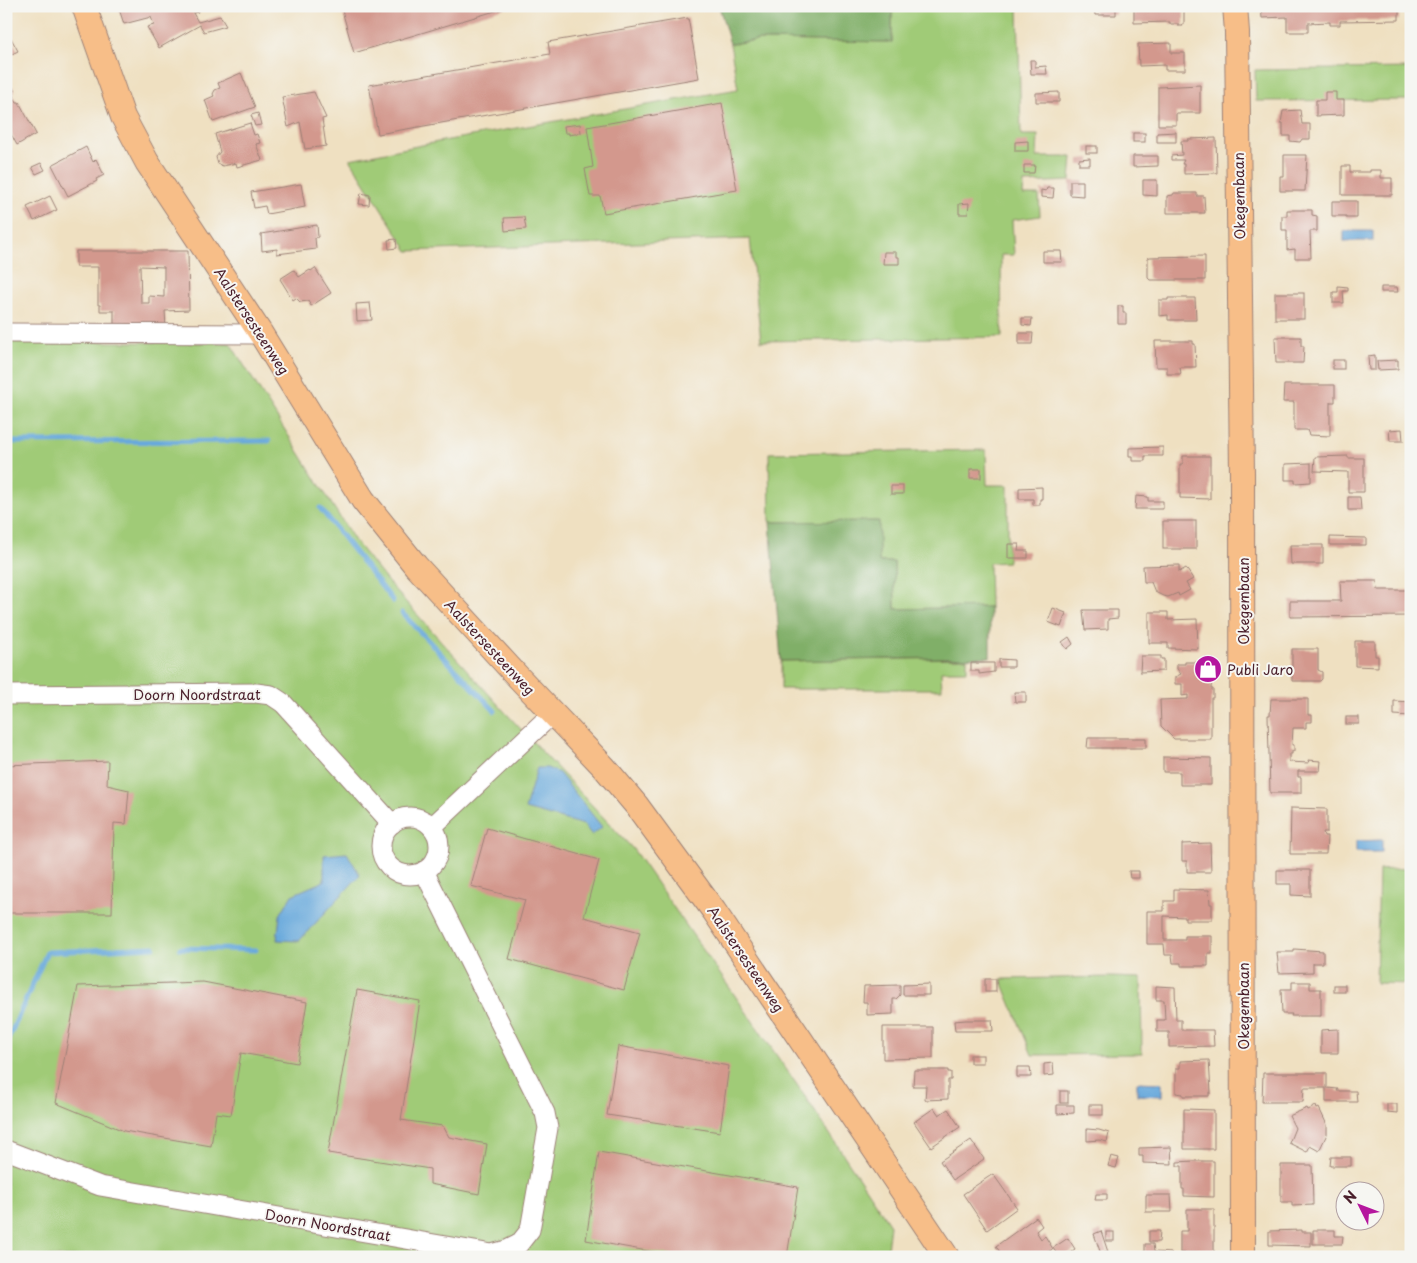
<svg xmlns="http://www.w3.org/2000/svg" width="1417" height="1263" font-family="'Playpen Sans',sans-serif">
	<rect width="100%" height="100%" fill="#f6f6f2"/>
	<filter id="ink" filterUnits="userSpaceOnUse"><feTurbulence type="fractalNoise" baseFrequency=".02" numOctaves="2"/><feDisplacementMap in="SourceGraphic" scale="10" xChannelSelector="R" yChannelSelector="G"/><feConvolveMatrix kernelMatrix="1 2 1 2 8 2 1 2 1" color-interpolation-filters="sRGB"/></filter>
	<filter id="wash" filterUnits="userSpaceOnUse"><feTurbulence type="fractalNoise" baseFrequency=".0096" numOctaves="4" result="noise"/><feDisplacementMap in="SourceGraphic" scale="20" xChannelSelector="R" yChannelSelector="G"/><feGaussianBlur stdDeviation="1.12" result="paint"/><feColorMatrix in="noise" values="0 0 0 0 0 0 0 0 0 0 0 0 0 0 0 0 0 1.4 0 .05"/><feComposite in="paint" operator="in"/></filter>
	<g filter="url(#wash)">
		<rect width="100%" height="100%" fill="#efe0c1"/>
		<g fill="#a0cb77" stroke="#757551">
			<polygon points="892,6 1018,6 1021,135 1038,135 1037,157 1072,157 1070,181 1024,183 1023,195 1039,195 1040,216 1012,220 1014,255 1001,255 1002,337 761,341 750,239 408,251 350,159 443,141 738,89 730,44 758,40 892,42"/>
			<polygon points="1411,68 1411,100 1256,101 1255,70"/>
			<polygon points="6,341 230,343 355,541 387,581 504,711 633,849 802,1092 890,1225 886,1257 6,1257"/>
			<polygon points="986,450 987,485 1008,485 1008,562 989,563 990,607 895,609 894,562 879,562 878,521 770,522 769,453"/>
			<polygon points="967,658 967,671 941,671 942,689 781,689 781,661"/>
			<polygon points="1411,868 1411,984 1376,983 1379,870"/>
			<polygon points="1110,977 1141,978 1142,1054 1032,1055 1001,979"/>
		</g>
		<g fill="#80af68" stroke="#65674a">
			<polygon points="719,6 892,6 892,42 758,40 730,44"/>
			<polygon points="879,521 879,562 894,562 895,609 990,607 990,657 781,661 770,522"/>
		</g>
		<g fill="#68a9dc" stroke="#596484">
			<rect x="1344" y="231" width="29" height="10"/>
			<polygon points="537,768 547,768 559,773 602,827 592,835 584,825 525,809"/>
			<polygon points="1382,840 1382,852 1356,852 1356,841"/>
			<polygon points="347,853 360,875 299,941 277,940 280,915 292,895 324,881 324,855"/>
			<polygon points="1137,1082 1162,1083 1162,1096 1137,1095"/>
		</g>
		<g fill="none" stroke-linecap="round" stroke-linejoin="round">
			<g stroke="#68a9dc" stroke-width="5">
				<polyline points="6,442 269,441"/>
				<polyline points="320,508 393,601"/>
				<polyline points="402,613 495,711"/>
				<polyline points="180,948 256,950"/>
				<polyline points="6,1044 47,952 154,947"/>
			</g>
		</g>
		<g id="blocks">
			<g fill="#d3988d" fill-rule="evenodd">
				<polygon points="118,6 196,6 198,12 193,13 198,22 220,16 226,26 204,32 200,25 159,48 147,27 154,25 151,17 124,24"/>
				<polygon points="512,6 354,53 341,7 343,6"/>
				<polygon points="1094,6 1116,6 1116,15 1095,15"/>
				<polygon points="1134,6 1184,6 1184,24 1182,24 1183,26 1178,26 1178,24 1170,24 1170,22 1134,23"/>
				<polygon points="1261,6 1399,6 1399,20 1340,21 1340,25 1330,25 1330,22 1308,23 1308,32 1287,32 1287,17 1262,18"/>
				<polygon points="688,18 699,78 378,134 369,85 550,54 548,42"/>
				<polygon points="6,29 18,51 6,57"/>
				<polygon points="1171,43 1171,53 1185,53 1185,70 1165,70 1165,65 1139,66 1138,44"/>
				<polygon points="1030,60 1035,60 1035,67 1046,66 1047,74 1031,74"/>
				<polygon points="241,73 255,107 213,122 205,100 214,96 213,94 215,90 220,88 218,83"/>
				<polygon points="8,78 15,92 12,94 17,102 19,102 36,134 17,145 6,125 6,108 11,106 6,96 6,79"/>
				<polygon points="1200,85 1200,113 1176,113 1176,125 1158,125 1158,87"/>
				<polygon points="314,92 326,118 322,119 326,146 305,149 300,122 288,127 282,97"/>
				<polygon points="1059,92 1059,102 1036,102 1036,93"/>
				<polygon points="1325,92 1336,92 1336,100 1344,100 1344,115 1316,116 1316,100 1325,100"/>
				<polygon points="722,103 737,190 604,213 600,196 590,196 585,169 593,167 587,127"/>
				<polygon points="1300,110 1302,124 1310,124 1310,139 1302,139 1300,142 1290,141 1290,136 1283,136 1283,123 1281,123 1283,111"/>
				<polygon points="258,113 261,125 255,126 251,115"/>
				<polygon points="250,123 254,135 257,134 260,143 256,144 262,160 237,167 236,163 223,166 218,164 216,157 220,152 215,134"/>
				<polygon points="580,124 581,133 569,135 569,133 565,133 564,126"/>
				<polygon points="1176,132 1176,142 1157,142 1157,133"/>
				<rect x="1133" y="133" width="12" height="9"/>
				<polygon points="1216,138 1217,173 1184,174 1184,164 1182,164 1184,160 1171,160 1171,156 1182,155 1181,141 1188,141 1188,139"/>
				<polygon points="1028,141 1028,151 1015,151 1015,142"/>
				<rect x="1086" y="146" width="11" height="7"/>
				<polygon points="86,147 93,162 96,159 104,175 96,179 97,181 68,196 52,165"/>
				<polygon points="1284,155 1307,155 1305,191 1280,191 1280,176 1284,176"/>
				<polygon points="1133,156 1158,156 1158,166 1133,167"/>
				<polygon points="1090,158 1090,165 1079,165 1079,159"/>
				<polygon points="41,163 45,170 36,174 32,167"/>
				<polygon points="1024,165 1035,165 1034,173 1024,173"/>
				<polygon points="1342,166 1350,166 1350,172 1370,172 1370,170 1381,170 1381,178 1392,178 1392,195 1342,195"/>
				<polygon points="1143,180 1157,180 1157,196 1143,195"/>
				<polygon points="1070,181 1083,181 1083,196 1070,195"/>
				<polygon points="301,184 305,207 267,214 265,206 254,208 251,192"/>
				<polygon points="1047,188 1054,188 1053,198 1041,197 1041,190 1046,191"/>
				<polygon points="361,193 370,195 369,205 359,204"/>
				<polygon points="1174,193 1197,193 1197,196 1204,196 1205,213 1167,213 1167,196 1173,195"/>
				<polygon points="50,196 57,210 34,221 27,207"/>
				<polygon points="1332,201 1357,201 1357,218 1346,218 1346,216 1332,216"/>
				<polygon points="969,203 968,214 959,214 959,204"/>
				<polygon points="1287,210 1312,210 1312,215 1317,216 1317,231 1310,231 1311,258 1295,258 1295,249 1287,250 1287,230 1282,230 1282,216 1287,216"/>
				<polygon points="524,217 526,229 505,231 504,218"/>
				<polygon points="317,225 318,237 315,238 316,249 277,254 277,249 262,251 261,234"/>
				<polygon points="396,239 397,248 389,249 388,240"/>
				<path d="M 76,251 L 188,251 L 189,310 L 165,311 L 166,328 L 114,327 L 114,311 L 100,311 L 100,305 L 98,305 L 98,267 L 76,267 ZM 140,266 L 164,267 L 164,297 L 149,296 L 149,303 L 141,303 Z"/>
				<polygon points="1043,251 1061,251 1062,262 1043,262"/>
				<polygon points="884,252 896,252 896,257 899,257 899,264 883,264"/>
				<polygon points="1205,256 1205,280 1150,280 1148,278 1148,258 1150,257"/>
				<polygon points="315,268 331,293 311,306 308,301 300,302 296,298 293,300 280,279 294,270 299,277 310,270 311,271"/>
				<polygon points="1338,286 1348,287 1348,291 1343,291 1344,303 1333,303 1333,292 1338,292"/>
				<polygon points="1381,287 1397,287 1398,292 1381,292"/>
				<rect x="1275" y="293" width="29" height="26"/>
				<polygon points="1168,298 1195,298 1196,320 1168,320 1168,315 1159,316 1159,300 1168,300"/>
				<polygon points="370,303 372,320 357,321 356,304"/>
				<polygon points="1118,306 1123,306 1123,313 1126,313 1126,324 1118,324"/>
				<polygon points="1022,318 1032,318 1031,326 1022,325"/>
				<polygon points="1019,333 1033,333 1032,344 1019,344"/>
				<polygon points="1275,337 1301,337 1301,346 1304,346 1303,363 1276,363"/>
				<polygon points="1155,341 1193,341 1193,344 1195,344 1196,367 1180,367 1181,374 1167,374 1167,367 1156,367"/>
				<polygon points="1375,355 1375,370 1369,370 1368,356"/>
				<rect x="1333" y="360" width="11" height="9"/>
				<polygon points="1398,360 1398,369 1378,370 1377,361"/>
				<polygon points="1284,385 1335,385 1335,402 1330,402 1330,436 1309,435 1307,430 1294,430 1294,402 1283,402"/>
				<polygon points="1402,429 1403,441 1390,441 1389,430"/>
				<polygon points="1163,447 1163,456 1145,456 1145,461 1132,461 1132,456 1129,456 1129,448"/>
				<polygon points="1183,456 1210,456 1210,499 1180,498 1180,464 1183,464"/>
				<polygon points="1348,456 1348,458 1364,458 1364,492 1348,492 1348,472 1314,471 1315,457"/>
				<polygon points="1311,463 1311,482 1295,483 1295,480 1285,480 1285,464"/>
				<rect x="970" y="469" width="11" height="9"/>
				<rect x="891" y="486" width="12" height="8"/>
				<polygon points="1042,487 1042,499 1040,499 1040,505 1033,505 1033,499 1019,499 1019,488"/>
				<polygon points="1136,496 1148,497 1148,501 1163,501 1163,509 1135,509"/>
				<polygon points="1348,497 1360,497 1361,510 1348,510"/>
				<rect x="1163" y="521" width="33" height="28"/>
				<polygon points="1330,537 1366,538 1366,545 1330,545"/>
				<polygon points="1008,544 1019,544 1018,551 1028,551 1028,558 1008,558"/>
				<polygon points="1290,545 1323,545 1323,564 1291,564"/>
				<polygon points="1179,565 1179,572 1186,568 1193,579 1186,583 1190,590 1179,596 1178,593 1168,597 1163,596 1155,592 1151,582 1144,582 1143,566"/>
				<polygon points="1340,581 1377,581 1378,590 1411,590 1411,616 1290,617 1290,601 1341,601"/>
				<polygon points="1053,608 1066,613 1061,627 1048,622"/>
				<polygon points="1083,610 1118,610 1118,618 1108,619 1108,629 1085,630"/>
				<polygon points="1149,612 1168,612 1168,620 1197,619 1198,649 1168,648 1168,643 1149,643"/>
				<polygon points="1069,637 1073,644 1067,649 1062,642"/>
				<polygon points="1355,641 1375,641 1375,656 1378,656 1378,667 1355,666"/>
				<polygon points="1292,649 1318,649 1318,670 1322,672 1322,679 1320,681 1292,681"/>
				<polygon points="1141,656 1161,656 1161,659 1164,659 1164,671 1140,672"/>
				<polygon points="999,659 1014,660 1014,667 999,667"/>
				<polygon points="1185,662 1213,662 1211,689 1213,689 1213,698 1211,698 1211,739 1174,739 1161,726 1160,700 1188,699 1188,695 1182,696 1182,684 1175,684 1175,677 1181,674 1177,669 1177,664 1185,664"/>
				<polygon points="971,663 994,663 994,672 979,674 979,671 971,671"/>
				<polygon points="1014,692 1026,692 1026,702 1015,702"/>
				<polygon points="1271,699 1308,699 1308,715 1312,715 1312,722 1306,722 1306,728 1293,728 1292,745 1294,745 1294,751 1292,751 1292,754 1289,754 1289,762 1309,763 1308,760 1321,761 1320,771 1298,771 1298,777 1301,777 1301,793 1270,793 1268,715 1270,715"/>
				<polygon points="1394,701 1411,702 1411,716 1394,715"/>
				<rect x="1346" y="717" width="13" height="7"/>
				<polygon points="1088,738 1146,738 1146,748 1087,748"/>
				<polygon points="1163,757 1211,758 1211,785 1180,785 1180,772 1163,772"/>
				<polygon points="108,761 107,785 129,790 126,824 114,823 112,913 6,913 6,765"/>
				<polygon points="1291,808 1327,809 1327,832 1323,832 1324,836 1327,836 1326,854 1290,854"/>
				<polygon points="487,828 599,860 584,917 640,932 624,990 509,959 525,900 471,886"/>
				<polygon points="1210,843 1211,872 1187,872 1187,861 1182,861 1182,844"/>
				<polygon points="1277,870 1310,870 1310,896 1291,895 1291,884 1277,884"/>
				<polygon points="1129,871 1139,871 1139,878 1130,878"/>
				<polygon points="1174,889 1209,890 1210,904 1212,904 1212,920 1185,920 1185,917 1164,916 1164,940 1185,940 1185,936 1212,936 1212,953 1208,953 1208,966 1181,966 1181,963 1173,963 1172,955 1165,955 1164,944 1147,944 1147,911 1164,911 1164,901 1174,901"/>
				<polygon points="1294,949 1323,951 1323,963 1313,963 1313,972 1279,973 1277,952 1294,952"/>
				<rect x="985" y="979" width="11" height="13"/>
				<polygon points="203,982 307,1002 297,1063 241,1053 231,1115 216,1113 211,1146 124,1131 56,1103 78,986"/>
				<polygon points="1292,982 1310,982 1310,989 1321,989 1321,1016 1291,1016 1292,1014 1282,1014 1281,989 1292,989"/>
				<polygon points="929,984 929,995 903,995 903,985"/>
				<polygon points="900,985 900,995 896,999 893,999 893,1014 867,1015 867,1002 863,1002 864,986"/>
				<rect x="1334" y="985" width="11" height="7"/>
				<polygon points="1156,986 1175,987 1176,1020 1181,1020 1181,1030 1213,1030 1214,1046 1169,1047 1169,1032 1157,1032 1157,1020 1165,1020 1164,1000 1156,1000"/>
				<polygon points="357,990 420,1001 401,1120 443,1126 449,1137 487,1144 479,1194 430,1184 430,1169 328,1153"/>
				<polygon points="966,1020 992,1020 993,1031 955,1031 954,1021"/>
				<polygon points="883,1027 933,1027 933,1058 883,1059"/>
				<polygon points="1338,1029 1338,1053 1321,1053 1321,1030"/>
				<polygon points="618,1046 729,1066 720,1132 607,1115"/>
				<rect x="970" y="1055" width="13" height="8"/>
				<polygon points="1209,1060 1211,1093 1209,1093 1209,1096 1183,1096 1183,1094 1176,1093 1176,1068 1180,1068 1180,1061"/>
				<polygon points="1053,1063 1054,1075 1044,1076 1044,1064"/>
				<polygon points="1017,1067 1030,1067 1031,1077 1017,1077"/>
				<polygon points="914,1070 948,1070 948,1072 951,1072 951,1080 948,1080 948,1099 925,1100 926,1086 913,1086"/>
				<polygon points="1263,1073 1327,1073 1327,1088 1338,1089 1337,1091 1356,1091 1357,1102 1326,1102 1326,1088 1304,1088 1303,1102 1262,1102"/>
				<rect x="1060" y="1091" width="8" height="12"/>
				<polygon points="1387,1104 1397,1104 1397,1113 1387,1112"/>
				<polygon points="1057,1105 1074,1105 1074,1113 1057,1114"/>
				<rect x="1089" y="1105" width="14" height="10"/>
				<polygon points="1316,1106 1317,1109 1319,1108 1327,1125 1327,1134 1319,1151 1310,1146 1307,1152 1289,1143 1295,1128 1289,1116 1307,1108 1308,1110"/>
				<polygon points="934,1108 939,1115 948,1109 960,1127 931,1147 914,1122"/>
				<polygon points="1184,1109 1214,1110 1214,1149 1184,1149"/>
				<polygon points="1087,1129 1099,1130 1109,1133 1107,1142 1099,1140 1087,1141"/>
				<polygon points="971,1140 984,1159 953,1180 940,1161"/>
				<polygon points="1171,1147 1172,1164 1143,1163 1143,1156 1139,1156 1139,1148"/>
				<polygon points="599,1152 798,1187 787,1257 681,1257 586,1240"/>
				<polygon points="1111,1156 1119,1158 1116,1168 1108,1166"/>
				<polygon points="1331,1157 1351,1157 1351,1166 1330,1166"/>
				<polygon points="1194,1161 1214,1161 1214,1197 1184,1196 1184,1189 1182,1189 1182,1166 1177,1166 1177,1162"/>
				<polygon points="1281,1165 1312,1165 1313,1205 1292,1206 1292,1202 1281,1202"/>
				<polygon points="993,1174 1017,1208 987,1230 963,1194"/>
				<polygon points="1096,1194 1107,1194 1107,1200 1095,1200"/>
				<polygon points="1146,1195 1171,1195 1172,1212 1146,1212"/>
				<polygon points="1187,1209 1214,1209 1214,1253 1180,1253 1180,1231 1187,1231"/>
				<polygon points="1036,1217 1042,1226 1036,1231 1041,1239 1045,1236 1053,1249 1042,1255 1044,1257 1003,1257 996,1246"/>
				<polygon points="1302,1230 1302,1232 1311,1232 1311,1246 1269,1245 1269,1231"/>
				<polygon points="1313,1230 1335,1230 1335,1236 1343,1236 1342,1244 1313,1244"/>
				<polygon points="1101,1231 1108,1252 1104,1253 1105,1257 1102,1257 1094,1234"/>
				<polygon points="1149,1231 1160,1231 1159,1242 1149,1242"/>
				<rect x="1106" y="1232" width="8" height="9"/>
				<polygon points="1068,1238 1075,1249 1064,1257 1059,1257 1053,1248"/>
				<polygon points="1145,1244 1153,1244 1154,1252 1171,1253 1172,1257 1145,1257"/>
			</g>
		</g>
	</g>
	<g filter="url(#ink)">
		<use href="#blocks" fill-opacity="0" stroke="#9c8076" stroke-width="1"/>
		<g fill="none" stroke-linecap="round" stroke-linejoin="round">
			<g stroke="#9c8076" stroke-width="21">
				<g id="minor">
					<polyline points="6,333 261,334"/>
					<polyline points="6,695 256,693 271,695 283,703 392,824"/>
					<circle cx="410" cy="846" r="29"/>
					<polyline points="432,827 552,714"/>
					<polyline points="6,1150 100,1186 492,1254 507,1250 519,1244 530,1230 548,1128 545,1113 424,871"/>
				</g>
			</g>
			<g stroke="#9c8076" stroke-width="26">
				<g id="major">
					<polyline points="84,6 123,117 147,162 261,334 363,500 416,566 520,679 604,767 637,806 714,911 947,1257"/>
					<polyline points="1235,6 1237,32 1242,474 1243,1257"/>
				</g>
			</g>
			<use href="#minor" stroke="#fff" stroke-width="19"/>
			<use href="#major" stroke="#f7be88" stroke-width="24"/>
		</g>
	</g>
	<defs>
		<g id="shop-disc" transform="scale(1.4375)"><circle r="9.5" fill="#b5179e" stroke="#f6f6f2"/><path d="M-5-2.5h2.3a2.7 3.5 0 0 1 5.4 0H5L5.5 6h-11ZM-1.5-2.5h3a1.5 2.3 0 0 0-3 0Z" fill="#fff"/></g>
	</defs>
	<g fill-rule="evenodd">
		<use href="#shop-disc" x="1208" y="669"/>
	</g>
	<g text-anchor="middle" dominant-baseline="central" stroke-width="4" stroke-linejoin="round" paint-order="stroke">
		<g font-size="14" fill="#4a1f2b" stroke="#f6f6f2">
			<text transform="translate(1239 196) rotate(-91)">Okegembaan</text>
			<text transform="translate(252 321) rotate(57)">Aalstersesteenweg</text>
			<text transform="translate(1243 601) rotate(-90)">Okegembaan</text>
			<text transform="translate(490 647) rotate(47)">Aalstersesteenweg</text>
			<text x="197" y="694">Doorn Noordstraat</text>
			<text transform="translate(746 959) rotate(56)">Aalstersesteenweg</text>
			<text transform="translate(1243 1006) rotate(-90)">Okegembaan</text>
			<text transform="translate(328 1225) rotate(10)">Doorn Noordstraat</text>
		</g>
		<g font-size="14" fill="#4a1f2b" stroke="#f6f6f2" text-anchor="start">
			<text x="1227" y="669">Publi Jaro</text>
		</g>
	</g>
	<rect width="1417" height="1263" fill="none" stroke="#f6f6f2" stroke-width="25"/>
	<g transform="translate(1360 1206) rotate(312)"><circle r="24" fill="#f6f6f2" stroke="#b1a0a2"/>
	<path d="M0-4L9 19L0 12L-9 19Z" fill="#b5179e"/>
	<text y="-8" font-size="14" font-weight="bold" text-anchor="middle" fill="#4a1f2b">N</text>
	</g>
</svg>
